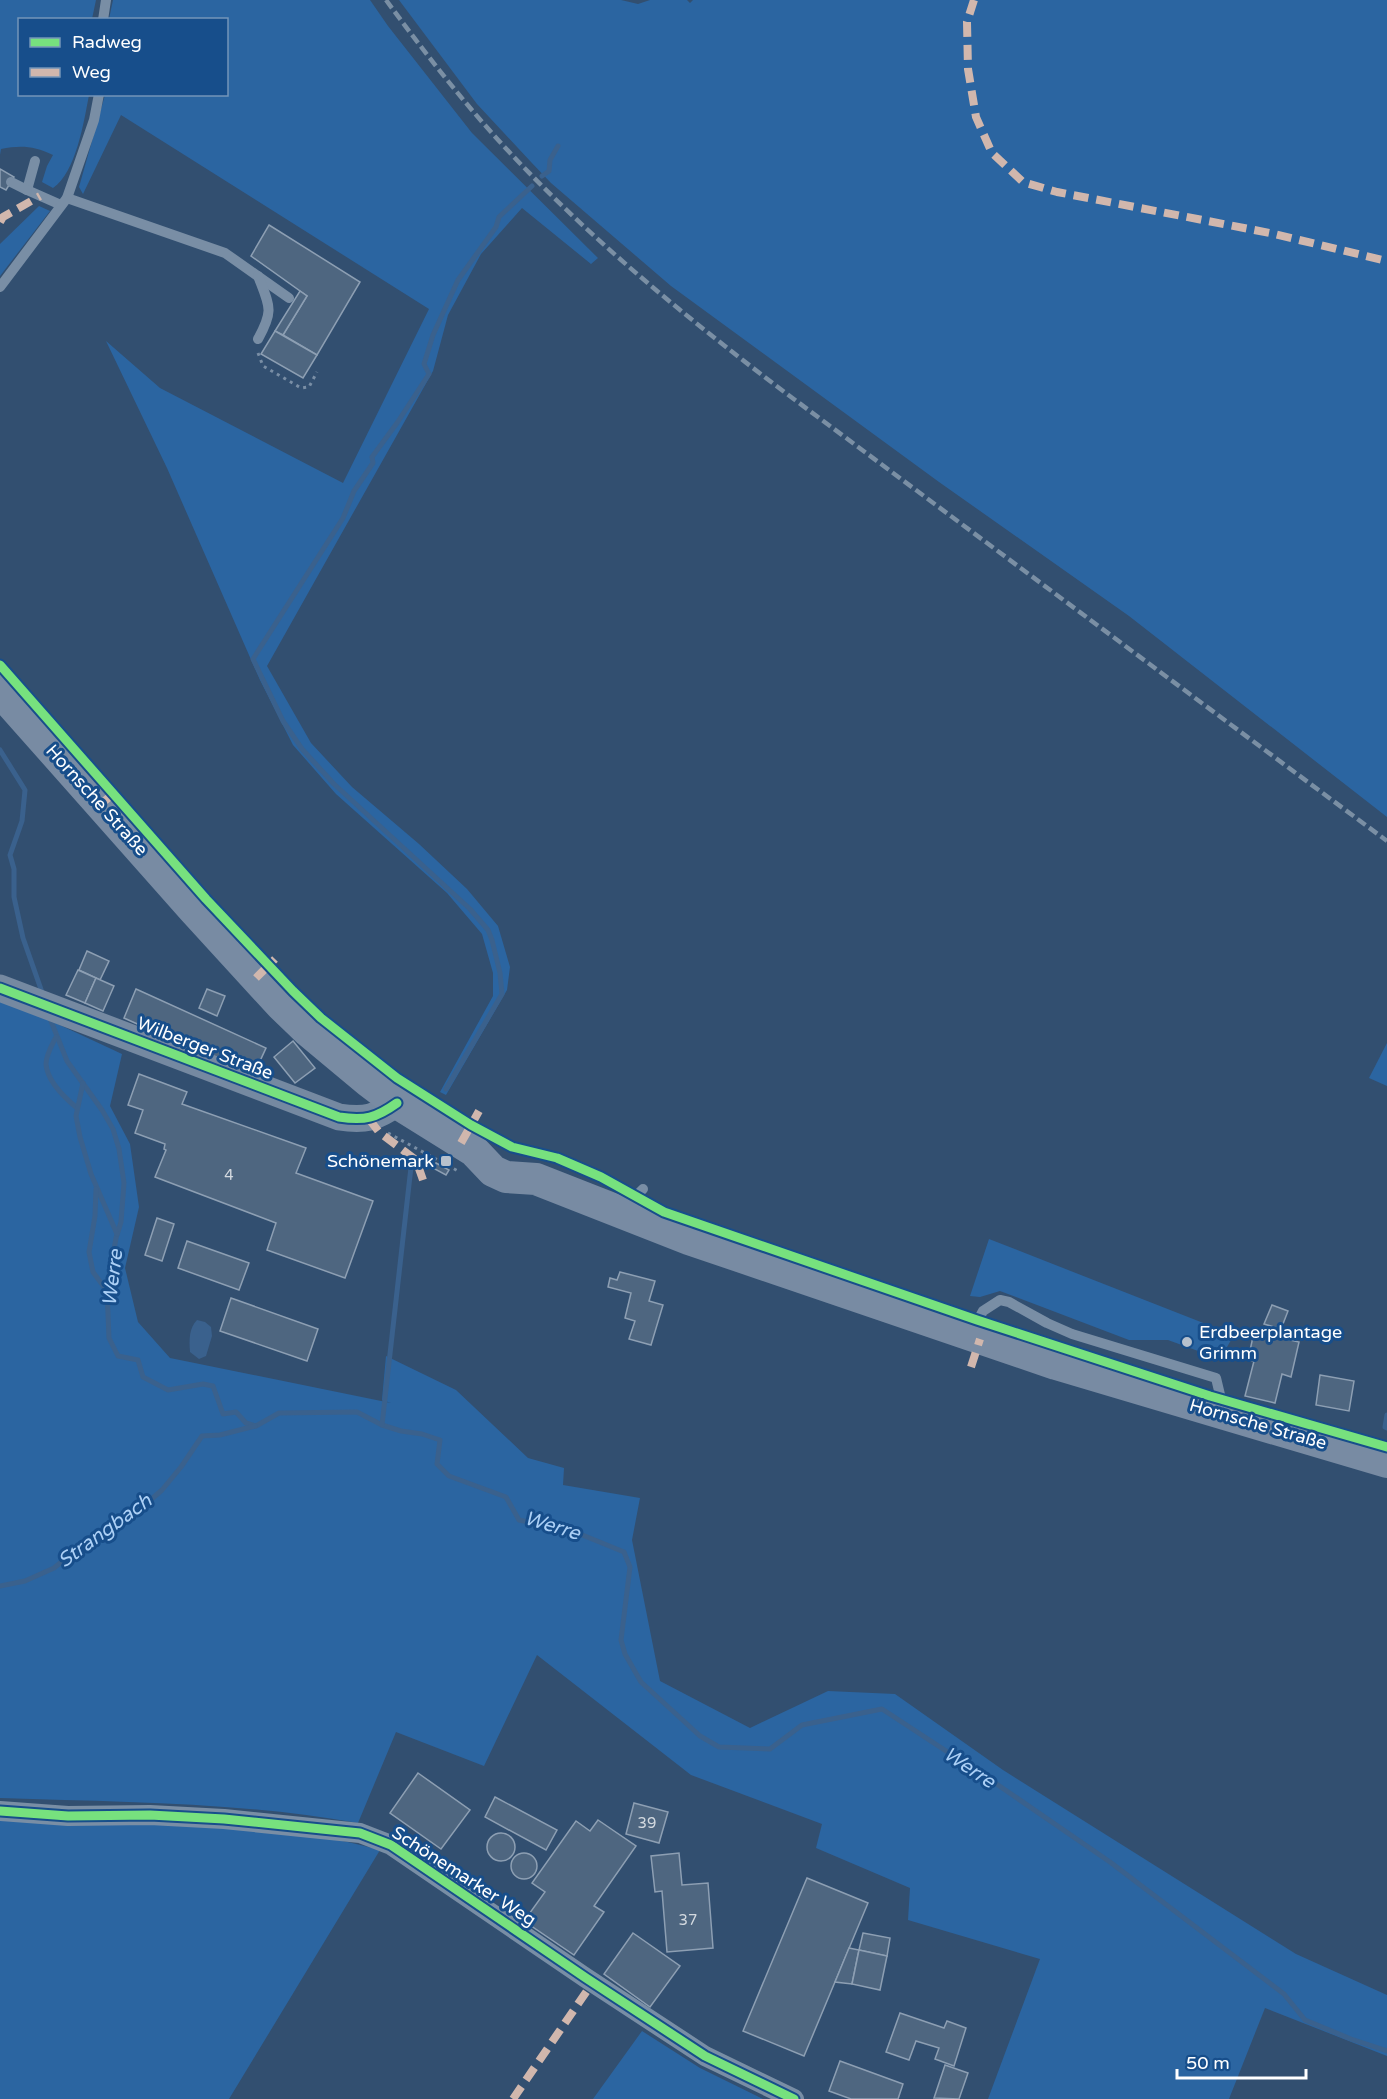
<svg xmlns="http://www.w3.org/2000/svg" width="1387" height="2099" font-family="'Varela Round',sans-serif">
	<rect width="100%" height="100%" fill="#324f70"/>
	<g fill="#2b65a1">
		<path d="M 0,0 L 96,0 L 92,19 L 20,20 L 20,94 L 89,95 C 84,121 76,173 53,188 L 42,182 L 47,166 L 53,155 C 34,146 21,145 1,149 L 0,155 Z"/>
		<polygon points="113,0 370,0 388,26 472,133 598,258 591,264 522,208 481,254 448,315 433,371 267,666 311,743 352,787 419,844 467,889 498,926 510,967 507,990 446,1095 440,1092 493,996 493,973 482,934 447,893 336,794 293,745 260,680 167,468 106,341 160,388 343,483 429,309 121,115 83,194 79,187 105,95 226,94 226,20 109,19"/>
		<polygon points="399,0 621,0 638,4 650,0 687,0 690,3 693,0 1387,0 1387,817 1129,616 939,482 671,286 551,183 531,162 477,104"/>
		<polygon points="39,206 50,211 0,276 0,244"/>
		<path d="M 0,1001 L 34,1013 L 122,1054 L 110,1106 L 130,1144 L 139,1207 L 125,1268 L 138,1322 L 170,1358 L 391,1403 L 382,1400 L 386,1356 L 456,1390 L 528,1458 L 564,1468 L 563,1485 L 640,1498 L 632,1540 L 660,1681 L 750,1728 L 828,1691 L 895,1694 L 1003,1770 L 1296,1954 L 1387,1995 L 1387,2056 L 1265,2008 L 1229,2099 L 988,2099 L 1040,1959 L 908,1920 L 910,1888 L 816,1848 L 822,1824 L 691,1775 L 537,1655 L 484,1766 L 396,1732 L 358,1823 C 240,1802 120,1802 0,1798 Z"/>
		<polygon points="1387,1043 1387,1086 1369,1078"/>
		<polygon points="989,1239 1234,1335 1220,1359 1168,1340 1129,1340 1000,1291 980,1297 970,1296"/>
		<path d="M 0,1819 C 127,1822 257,1817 380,1850 L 229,2099 L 0,2099 Z"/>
		<polygon points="642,2031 700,2068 763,2099 593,2099"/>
	</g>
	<path fill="#3a618d" d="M 197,1320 L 205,1322 L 211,1327 L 212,1336 L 206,1356 L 199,1359 L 190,1352 C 189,1340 189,1328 197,1320 Z"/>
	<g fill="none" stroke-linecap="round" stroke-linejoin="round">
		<g stroke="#3a618d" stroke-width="5">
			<polyline points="542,176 549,171 550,160 558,146"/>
			<polyline points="0,750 25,790 22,821 10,855 14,869 14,897 23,938 43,995"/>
			<polyline points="49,1016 67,1061 102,1110 113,1129 119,1149 124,1183 121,1222 116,1238 107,1291 109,1338 118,1356 138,1360 143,1377 168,1390 203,1384 213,1386 223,1414 236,1412 246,1423 256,1426 279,1413 357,1412 382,1425 401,1431 422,1434 440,1440 437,1464 449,1476 506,1497 519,1520 575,1532 624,1552 630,1567 621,1640 625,1654 641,1682 700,1736 719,1747 770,1749 802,1725 882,1709 998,1785 1110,1862 1284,1994 1305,2020 1351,2039 1387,2051"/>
			<path d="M 56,1037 C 52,1045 46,1055 46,1064 C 47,1081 65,1098 77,1108"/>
			<polyline points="83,1083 76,1116 80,1137 91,1174 117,1234"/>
			<polyline points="446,1089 502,994 500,973 492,940 488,930 470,909 334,784 302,749 283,721 253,659 343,518 354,491 373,463 372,457 397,423 429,374 424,364 433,335 458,280 496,227 499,217 532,186"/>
			<polyline points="96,1189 95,1216 89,1252 93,1272 107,1291"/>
			<polyline points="1387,1415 1385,1427 1387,1428"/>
			<polyline points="382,1425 411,1167"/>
			<polyline points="0,1586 25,1581 54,1568 94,1535 131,1517 162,1490 181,1467 202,1436 220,1435 255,1426"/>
		</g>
	</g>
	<g fill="#4e6680" stroke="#8d9fb3" stroke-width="1.5">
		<polygon points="0,169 14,177 6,190 0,187"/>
		<polygon points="269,225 360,282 317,355 283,335 307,296 251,256"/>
		<polygon points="300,291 307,296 283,335 275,331"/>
		<polygon points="275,331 317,355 303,378 261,354"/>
		<polygon points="87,951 109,961 100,980 79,970"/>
		<polygon points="78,970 96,978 85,1003 66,995"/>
		<polygon points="96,978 114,986 103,1011 85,1003"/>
		<polygon points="136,989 266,1048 253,1076 124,1018"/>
		<polygon points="207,989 225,996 217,1016 199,1008"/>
		<polygon points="293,1041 315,1068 295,1083 274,1057"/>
		<polygon points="139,1074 187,1092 182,1104 306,1148 296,1173 373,1201 345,1278 267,1250 276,1223 155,1177 166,1150 164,1149 165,1144 135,1133 143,1110 128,1105"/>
		<polygon points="436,1163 449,1170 446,1175 433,1168"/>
		<polygon points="157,1218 174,1224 162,1261 145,1255"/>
		<polygon points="187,1241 249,1263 239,1290 178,1268"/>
		<polygon points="620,1272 655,1281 649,1301 663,1305 651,1345 629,1339 635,1321 625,1318 631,1293 608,1287 610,1278 617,1280"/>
		<polygon points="231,1298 318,1329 307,1361 220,1331"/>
		<polygon points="1272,1305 1288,1311 1281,1329 1264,1324"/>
		<polygon points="1254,1332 1299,1342 1291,1377 1282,1374 1275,1403 1245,1396 1254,1361 1248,1360"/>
		<polygon points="1320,1375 1354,1381 1349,1411 1316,1405"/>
		<polygon points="418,1773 470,1810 441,1849 390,1813"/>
		<polygon points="495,1797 557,1830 546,1850 485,1817"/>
		<polygon points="634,1803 668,1812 659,1843 626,1834"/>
		<polygon points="598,1820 636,1846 594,1906 604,1912 574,1955 524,1921 545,1892 532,1883 576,1821 590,1831"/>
		<circle cx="501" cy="1847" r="14"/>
		<polygon points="679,1853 682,1885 708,1883 713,1948 667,1952 662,1891 655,1892 651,1856"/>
		<circle cx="524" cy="1866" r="13"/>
		<polygon points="807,1878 868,1903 804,2056 743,2031"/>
		<polygon points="633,1933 680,1966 650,2007 604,1974"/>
		<polygon points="863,1933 890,1938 887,1956 859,1950"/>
		<polygon points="849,1948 859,1950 852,1984 835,1982"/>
		<polygon points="859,1950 887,1956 880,1990 852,1984"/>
		<polygon points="900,2013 944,2028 947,2021 966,2028 954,2066 935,2059 939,2048 916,2041 909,2060 886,2052"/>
		<polygon points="840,2061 903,2084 898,2099 851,2099 829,2091"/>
		<polygon points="945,2065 968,2073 959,2099 934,2098"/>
	</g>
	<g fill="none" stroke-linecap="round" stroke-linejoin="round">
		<g stroke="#798ea5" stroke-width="3" stroke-dasharray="3 4.5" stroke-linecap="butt">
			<polyline points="258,353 263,366 301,388 309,387 317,372"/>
			<polyline points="388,1133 458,1171"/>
		</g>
		<g stroke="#798ea5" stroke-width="10">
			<polyline points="103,20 106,0"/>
			<polyline points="35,161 27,190 61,205"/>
			<polyline points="11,182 27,190"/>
			<polyline points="67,198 225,253 289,298"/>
			<polyline points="0,287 67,198 94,120 99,94"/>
			<path d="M 258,339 C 274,310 270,307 258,276"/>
			<polyline points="629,1212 635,1197 643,1189"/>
			<polyline points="971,1333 983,1311 1000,1300 1009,1302 1047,1323 1072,1334 1216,1378 1221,1399 1218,1409"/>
		</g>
		<polyline stroke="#798ea5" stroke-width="20" points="0,1811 68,1816 150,1815 224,1819 360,1833 391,1845 586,1978 705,2056 794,2099"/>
		<path stroke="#7589a1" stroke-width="27" d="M 0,988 L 339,1117 C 365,1121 376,1118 397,1103"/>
		<polyline stroke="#788ba3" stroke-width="32" points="0,691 193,909 281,1005 308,1031 368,1081 397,1103 474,1151 493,1171 506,1177 536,1179 689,1239 1056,1364 1387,1462"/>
		<path stroke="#7a8fa4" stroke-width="4.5" stroke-dasharray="10 4.5" stroke-linecap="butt" d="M 386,0 C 422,49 459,97 500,142 C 585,235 683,315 783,391 L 1387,841"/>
		<g stroke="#d1b7ad" stroke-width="8" stroke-dasharray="15 8" stroke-linecap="butt">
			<polyline points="974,0 967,22 968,69 976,117 992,153 1023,182 1057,192 1270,233 1387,261"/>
			<polyline points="0,222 3,217 40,196"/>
			<polyline points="101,804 113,794"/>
			<polyline points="256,978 275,959"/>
			<polyline points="369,1119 379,1132 416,1160 423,1180"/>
			<polyline points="461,1143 479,1111"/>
			<polyline points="971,1367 980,1339"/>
			<polyline points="513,2099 593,1982"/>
		</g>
		<g stroke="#174e8b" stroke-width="13">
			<g id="cycleway">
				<polyline points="0,665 206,899 293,991 321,1018 397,1078 471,1125 512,1147 557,1158 601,1177 664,1212 977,1320 1210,1396 1387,1447"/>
				<path d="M 0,988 L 339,1117 C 365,1121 376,1118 397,1103"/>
				<polyline points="0,1811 68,1816 150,1815 224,1819 360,1833 391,1845 586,1978 705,2056 794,2099"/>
			</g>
		</g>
		<use href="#cycleway" stroke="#77e17e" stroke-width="9"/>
	</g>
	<g fill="#b7c1cd" stroke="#174e8b" stroke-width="2">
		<rect x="440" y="1155" width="12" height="12" rx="3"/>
		<circle cx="1187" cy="1342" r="6"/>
	</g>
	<g text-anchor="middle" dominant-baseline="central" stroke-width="6" stroke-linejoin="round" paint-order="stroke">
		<g font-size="15" fill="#d3d9df">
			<text x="229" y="1175">4</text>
			<text x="647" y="1823">39</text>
			<text x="688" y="1920">37</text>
		</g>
		<g font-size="18" fill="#fff" stroke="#174e8b">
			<text transform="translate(97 800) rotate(48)">Hornsche Straße</text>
			<text transform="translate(205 1048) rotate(21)">Wilberger Straße</text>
			<text transform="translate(1258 1424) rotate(16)">Hornsche Straße</text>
			<text transform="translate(464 1876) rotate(33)">Schönemarker Weg</text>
		</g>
		<g font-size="18" fill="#fff" stroke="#174e8b" text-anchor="end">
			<text x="434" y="1161">Schönemark</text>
			<text x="1199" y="1332" text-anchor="start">Erdbeerplantage<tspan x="1199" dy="21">Grimm</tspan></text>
		</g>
		<g font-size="20" font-style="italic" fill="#acd0f6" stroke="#174e8b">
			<text transform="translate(113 1278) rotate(-83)">Werre</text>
			<text transform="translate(552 1526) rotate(17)">Werre</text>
			<text transform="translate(105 1531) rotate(-36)">Strangbach</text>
			<text transform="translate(969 1768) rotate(34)">Werre</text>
		</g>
	</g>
	<rect x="18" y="18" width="210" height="78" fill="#174e8b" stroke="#7495b9" stroke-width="1.5"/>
	<rect x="30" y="38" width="30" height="9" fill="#77e17e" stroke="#7495b9" stroke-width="1.5"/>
	<text x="72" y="48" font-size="18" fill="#ffffff">Radweg</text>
	<rect x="30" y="68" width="30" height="9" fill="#d1b7ad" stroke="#7495b9" stroke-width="1.5"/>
	<text x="72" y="78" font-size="18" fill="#ffffff">Weg</text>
	<path d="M1177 2069v9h129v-9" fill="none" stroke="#ffffff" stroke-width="3"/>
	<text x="1186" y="2069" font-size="18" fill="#ffffff" stroke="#174e8b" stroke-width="4.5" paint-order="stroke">50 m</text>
</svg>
